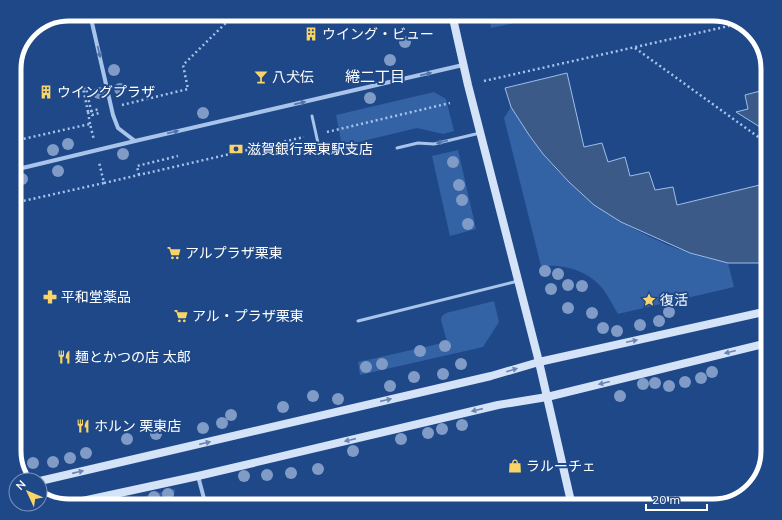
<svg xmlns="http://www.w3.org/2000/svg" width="782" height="520" font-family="Mulish,'Noto Sans JP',sans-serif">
	<rect width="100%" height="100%" fill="#1f4888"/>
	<g fill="#3362a5">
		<polygon points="489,14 557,14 491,28"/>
		<polygon points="434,92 446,99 454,131 443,134 417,128 342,146 336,115"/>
		<path d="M 511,107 C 521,122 530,138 542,152 C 579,200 632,233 689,253 C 702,257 715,260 728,263 L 734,287 L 618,314 C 613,306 609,297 603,289 C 588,270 564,264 541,266 L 504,118 Z"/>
		<polygon points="458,150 476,229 450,236 432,156"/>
		<polygon points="494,301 499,322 483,347 360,375 358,362 447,342 441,320 442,316 446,313"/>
		<path d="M 175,489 C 175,504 156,509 146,500 L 137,501 L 127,506 L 102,506 Z"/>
	</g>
	<g fill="#3b5a88" stroke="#9dbeec">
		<polygon points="567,73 584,147 602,143 608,162 625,157 630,176 649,172 655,190 673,187 677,205 768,183 768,263 728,263 690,253 621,222 594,205 569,182 543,154 529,135 511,107 505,88"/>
		<polygon points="764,90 768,107 768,132 736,112 748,109 745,95"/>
	</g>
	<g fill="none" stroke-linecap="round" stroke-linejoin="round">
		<g stroke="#a9c4eb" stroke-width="2.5" stroke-dasharray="2 3" stroke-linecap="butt">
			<polyline points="635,48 768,144"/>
			<polyline points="484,81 729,26"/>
			<polyline points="122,105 188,89 183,65 235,14"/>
			<polyline points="88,112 83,88 86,88 92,115 99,113"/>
			<polyline points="90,124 88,112 99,109"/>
			<polyline points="327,132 450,103"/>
			<polyline points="14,141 90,124 94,140"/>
			<polyline points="139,175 137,166 178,156"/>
			<polyline points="104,183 304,137"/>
			<polyline points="14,203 104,183 99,162"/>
		</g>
		<g stroke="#a9c4eb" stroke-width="3">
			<polyline points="312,116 320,152"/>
			<polyline points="397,148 418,143 434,144 480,133"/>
			<polyline points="358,321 518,281"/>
		</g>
		<g stroke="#a9c4eb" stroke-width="4">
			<polyline points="90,14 113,115 118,128 135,141"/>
			<polyline points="14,170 135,141 463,65"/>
			<polyline points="198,476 206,506"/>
		</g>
		<g stroke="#d5e3f8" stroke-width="8">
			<polyline points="452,14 468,85 539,362 572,506"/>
			<polyline points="40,481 491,376 539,362 768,311"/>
			<polyline points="64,505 198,476 498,405 547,397 768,343"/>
		</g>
	</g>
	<g fill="#7f9bc6">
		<circle cx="405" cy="42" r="6"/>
		<circle cx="390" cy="60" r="6"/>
		<circle cx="114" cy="70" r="6"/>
		<circle cx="120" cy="89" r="6"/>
		<circle cx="99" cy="93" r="6"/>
		<circle cx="370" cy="98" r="6"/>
		<circle cx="203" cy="113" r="6"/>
		<circle cx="68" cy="144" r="6"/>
		<circle cx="53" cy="150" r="6"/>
		<circle cx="123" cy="154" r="6"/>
		<circle cx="453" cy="162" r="6"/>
		<circle cx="58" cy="171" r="6"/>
		<circle cx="22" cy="179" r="6"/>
		<circle cx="459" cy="185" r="6"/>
		<circle cx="462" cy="200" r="6"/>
		<circle cx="468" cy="224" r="6"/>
		<circle cx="545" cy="271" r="6"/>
		<circle cx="558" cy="274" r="6"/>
		<circle cx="568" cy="285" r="6"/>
		<circle cx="582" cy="286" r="6"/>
		<circle cx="551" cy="289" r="6"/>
		<circle cx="568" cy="308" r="6"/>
		<circle cx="669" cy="312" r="6"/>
		<circle cx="592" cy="313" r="6"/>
		<circle cx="659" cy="321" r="6"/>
		<circle cx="640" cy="325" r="6"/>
		<circle cx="603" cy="328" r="6"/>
		<circle cx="617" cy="331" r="6"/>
		<circle cx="445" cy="346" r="6"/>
		<circle cx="420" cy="351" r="6"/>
		<circle cx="382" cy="364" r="6"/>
		<circle cx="461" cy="364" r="6"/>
		<circle cx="366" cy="367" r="6"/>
		<circle cx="712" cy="372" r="6"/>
		<circle cx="443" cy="374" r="6"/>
		<circle cx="414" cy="377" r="6"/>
		<circle cx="701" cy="378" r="6"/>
		<circle cx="685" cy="382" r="6"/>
		<circle cx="655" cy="383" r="6"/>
		<circle cx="643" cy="384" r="6"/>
		<circle cx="390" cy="386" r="6"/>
		<circle cx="669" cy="386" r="6"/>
		<circle cx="313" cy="396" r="6"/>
		<circle cx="620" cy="396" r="6"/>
		<circle cx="338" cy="399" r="6"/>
		<circle cx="283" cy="407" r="6"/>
		<circle cx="231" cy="415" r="6"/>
		<circle cx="222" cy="423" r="6"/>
		<circle cx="462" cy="425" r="6"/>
		<circle cx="203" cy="428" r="6"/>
		<circle cx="442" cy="429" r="6"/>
		<circle cx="428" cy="433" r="6"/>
		<circle cx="156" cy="434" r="6"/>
		<circle cx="127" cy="439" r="6"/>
		<circle cx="401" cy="439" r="6"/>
		<circle cx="353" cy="451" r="6"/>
		<circle cx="86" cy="453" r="6"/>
		<circle cx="70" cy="458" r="6"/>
		<circle cx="53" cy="462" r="6"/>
		<circle cx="33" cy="463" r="6"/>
		<circle cx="318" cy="469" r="6"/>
		<circle cx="291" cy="473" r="6"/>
		<circle cx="267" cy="475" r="6"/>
		<circle cx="244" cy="476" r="6"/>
		<circle cx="168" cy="494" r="6"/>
		<circle cx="154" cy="497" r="6"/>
	</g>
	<defs><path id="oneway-solid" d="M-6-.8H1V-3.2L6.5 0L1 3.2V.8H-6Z"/></defs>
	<g fill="#4f73ab">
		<use href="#oneway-solid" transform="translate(99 52) rotate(77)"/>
		<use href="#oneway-solid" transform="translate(426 74) rotate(-13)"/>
		<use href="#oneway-solid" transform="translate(300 103) rotate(-13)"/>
		<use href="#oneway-solid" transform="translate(173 132) rotate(-13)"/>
		<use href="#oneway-solid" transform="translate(442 142) rotate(166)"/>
	</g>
	<g fill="#6886b5">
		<use href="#oneway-solid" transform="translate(632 341) rotate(-12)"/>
		<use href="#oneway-solid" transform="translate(730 352) rotate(166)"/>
		<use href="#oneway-solid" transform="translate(512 370) rotate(-17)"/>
		<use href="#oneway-solid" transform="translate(604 383) rotate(166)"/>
		<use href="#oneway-solid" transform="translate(386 400) rotate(-13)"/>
		<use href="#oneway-solid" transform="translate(477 410) rotate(167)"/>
		<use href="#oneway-solid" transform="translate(350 440) rotate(167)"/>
		<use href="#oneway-solid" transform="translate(205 443) rotate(-13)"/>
		<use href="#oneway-solid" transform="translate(78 472) rotate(-13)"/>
	</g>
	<defs>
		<g id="building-bare" transform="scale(1.08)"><path d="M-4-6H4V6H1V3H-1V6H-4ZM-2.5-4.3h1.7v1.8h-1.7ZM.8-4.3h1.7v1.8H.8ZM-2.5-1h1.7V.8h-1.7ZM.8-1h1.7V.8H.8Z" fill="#f9d569" stroke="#1f4888" stroke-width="2.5" paint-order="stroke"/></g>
		<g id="bar-bare" transform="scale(1.08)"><path d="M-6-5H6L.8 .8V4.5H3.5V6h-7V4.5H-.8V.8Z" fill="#f9d569" stroke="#1f4888" stroke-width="2.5" paint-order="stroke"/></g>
		<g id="bank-bare" transform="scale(1.08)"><path d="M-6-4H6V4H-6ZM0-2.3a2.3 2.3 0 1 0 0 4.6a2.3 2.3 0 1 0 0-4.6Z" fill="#f9d569" stroke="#1f4888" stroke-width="2.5" paint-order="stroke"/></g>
		<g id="supermarket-bare" transform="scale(1.08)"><path d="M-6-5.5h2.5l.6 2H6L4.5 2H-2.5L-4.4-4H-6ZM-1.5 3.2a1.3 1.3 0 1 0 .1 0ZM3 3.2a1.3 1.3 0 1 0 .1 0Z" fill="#f9d569" stroke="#1f4888" stroke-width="2.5" paint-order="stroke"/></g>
		<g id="pharmacy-bare" transform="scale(1.08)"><path d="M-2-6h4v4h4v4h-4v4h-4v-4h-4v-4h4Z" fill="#f9d569" stroke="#1f4888" stroke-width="2.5" paint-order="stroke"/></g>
		<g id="sight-bare" transform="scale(1.08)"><path d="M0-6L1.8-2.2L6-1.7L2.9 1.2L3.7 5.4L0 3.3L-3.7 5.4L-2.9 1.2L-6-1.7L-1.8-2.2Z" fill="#f9d569" stroke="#1f4888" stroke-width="2.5" paint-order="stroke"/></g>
		<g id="restaurant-bare" transform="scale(1.08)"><path d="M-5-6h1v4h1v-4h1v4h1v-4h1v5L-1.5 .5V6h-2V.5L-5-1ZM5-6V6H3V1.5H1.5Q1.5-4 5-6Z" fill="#f9d569" stroke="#1f4888" stroke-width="2.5" paint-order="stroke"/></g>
		<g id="shop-bare" transform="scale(1.08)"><path d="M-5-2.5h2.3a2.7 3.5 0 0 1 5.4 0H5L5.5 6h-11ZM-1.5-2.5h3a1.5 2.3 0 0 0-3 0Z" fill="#f9d569" stroke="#1f4888" stroke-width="2.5" paint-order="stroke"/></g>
	</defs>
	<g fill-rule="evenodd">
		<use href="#building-bare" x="311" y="34"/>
		<use href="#bar-bare" x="261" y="77"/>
		<use href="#building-bare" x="46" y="92"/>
		<use href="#bank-bare" x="236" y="149"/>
		<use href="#supermarket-bare" x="174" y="253"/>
		<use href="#pharmacy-bare" x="50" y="297"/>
		<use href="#sight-bare" x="649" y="300"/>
		<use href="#supermarket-bare" x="181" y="316"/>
		<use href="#restaurant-bare" x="64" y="357"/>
		<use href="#restaurant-bare" x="83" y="426"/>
		<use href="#shop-bare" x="515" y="466"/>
	</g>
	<g text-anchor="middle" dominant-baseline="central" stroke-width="4" stroke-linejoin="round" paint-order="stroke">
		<g font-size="14" fill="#fff" stroke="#1f4888" text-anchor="start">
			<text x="322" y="34">ウイング・ビュー</text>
			<text x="272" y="77">八犬伝</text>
			<text x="57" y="92">ウイングプラザ</text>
			<text x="247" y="149">滋賀銀行栗東駅支店</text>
			<text x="185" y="253">アルプラザ栗東</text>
			<text x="61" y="297">平和堂薬品</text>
			<text x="660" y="300">復活</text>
			<text x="192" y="316">アル・プラザ栗東</text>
			<text x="75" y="357">麺とかつの店 太郎</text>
			<text x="94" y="426">ホルン 栗東店</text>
			<text x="526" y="466">ラルーチェ</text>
		</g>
		<g font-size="15" fill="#fff" stroke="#1f4888">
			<text x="375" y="76">綣二丁目</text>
		</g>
	</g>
	<path d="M0 0H782V520H0ZM69 21H713A48 48 0 0 1 761 69V451A48 48 0 0 1 713 499H69A48 48 0 0 1 21 451V69A48 48 0 0 1 69 21Z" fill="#1f4888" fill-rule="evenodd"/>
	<path fill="none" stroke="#fff" stroke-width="5" d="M69 21H713A48 48 0 0 1 761 69V451A48 48 0 0 1 713 499H69A48 48 0 0 1 21 451V69A48 48 0 0 1 69 21Z"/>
	<g transform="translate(28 492) rotate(314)"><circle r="19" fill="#1f4888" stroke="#7991b8"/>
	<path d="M0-3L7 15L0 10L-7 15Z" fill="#f9d569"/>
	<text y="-6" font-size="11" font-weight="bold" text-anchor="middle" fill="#ffffff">N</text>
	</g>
	<path d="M646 504v6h61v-6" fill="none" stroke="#ffffff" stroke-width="2"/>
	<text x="652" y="504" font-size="12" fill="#ffffff" stroke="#1f4888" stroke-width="3" paint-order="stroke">20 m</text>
</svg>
